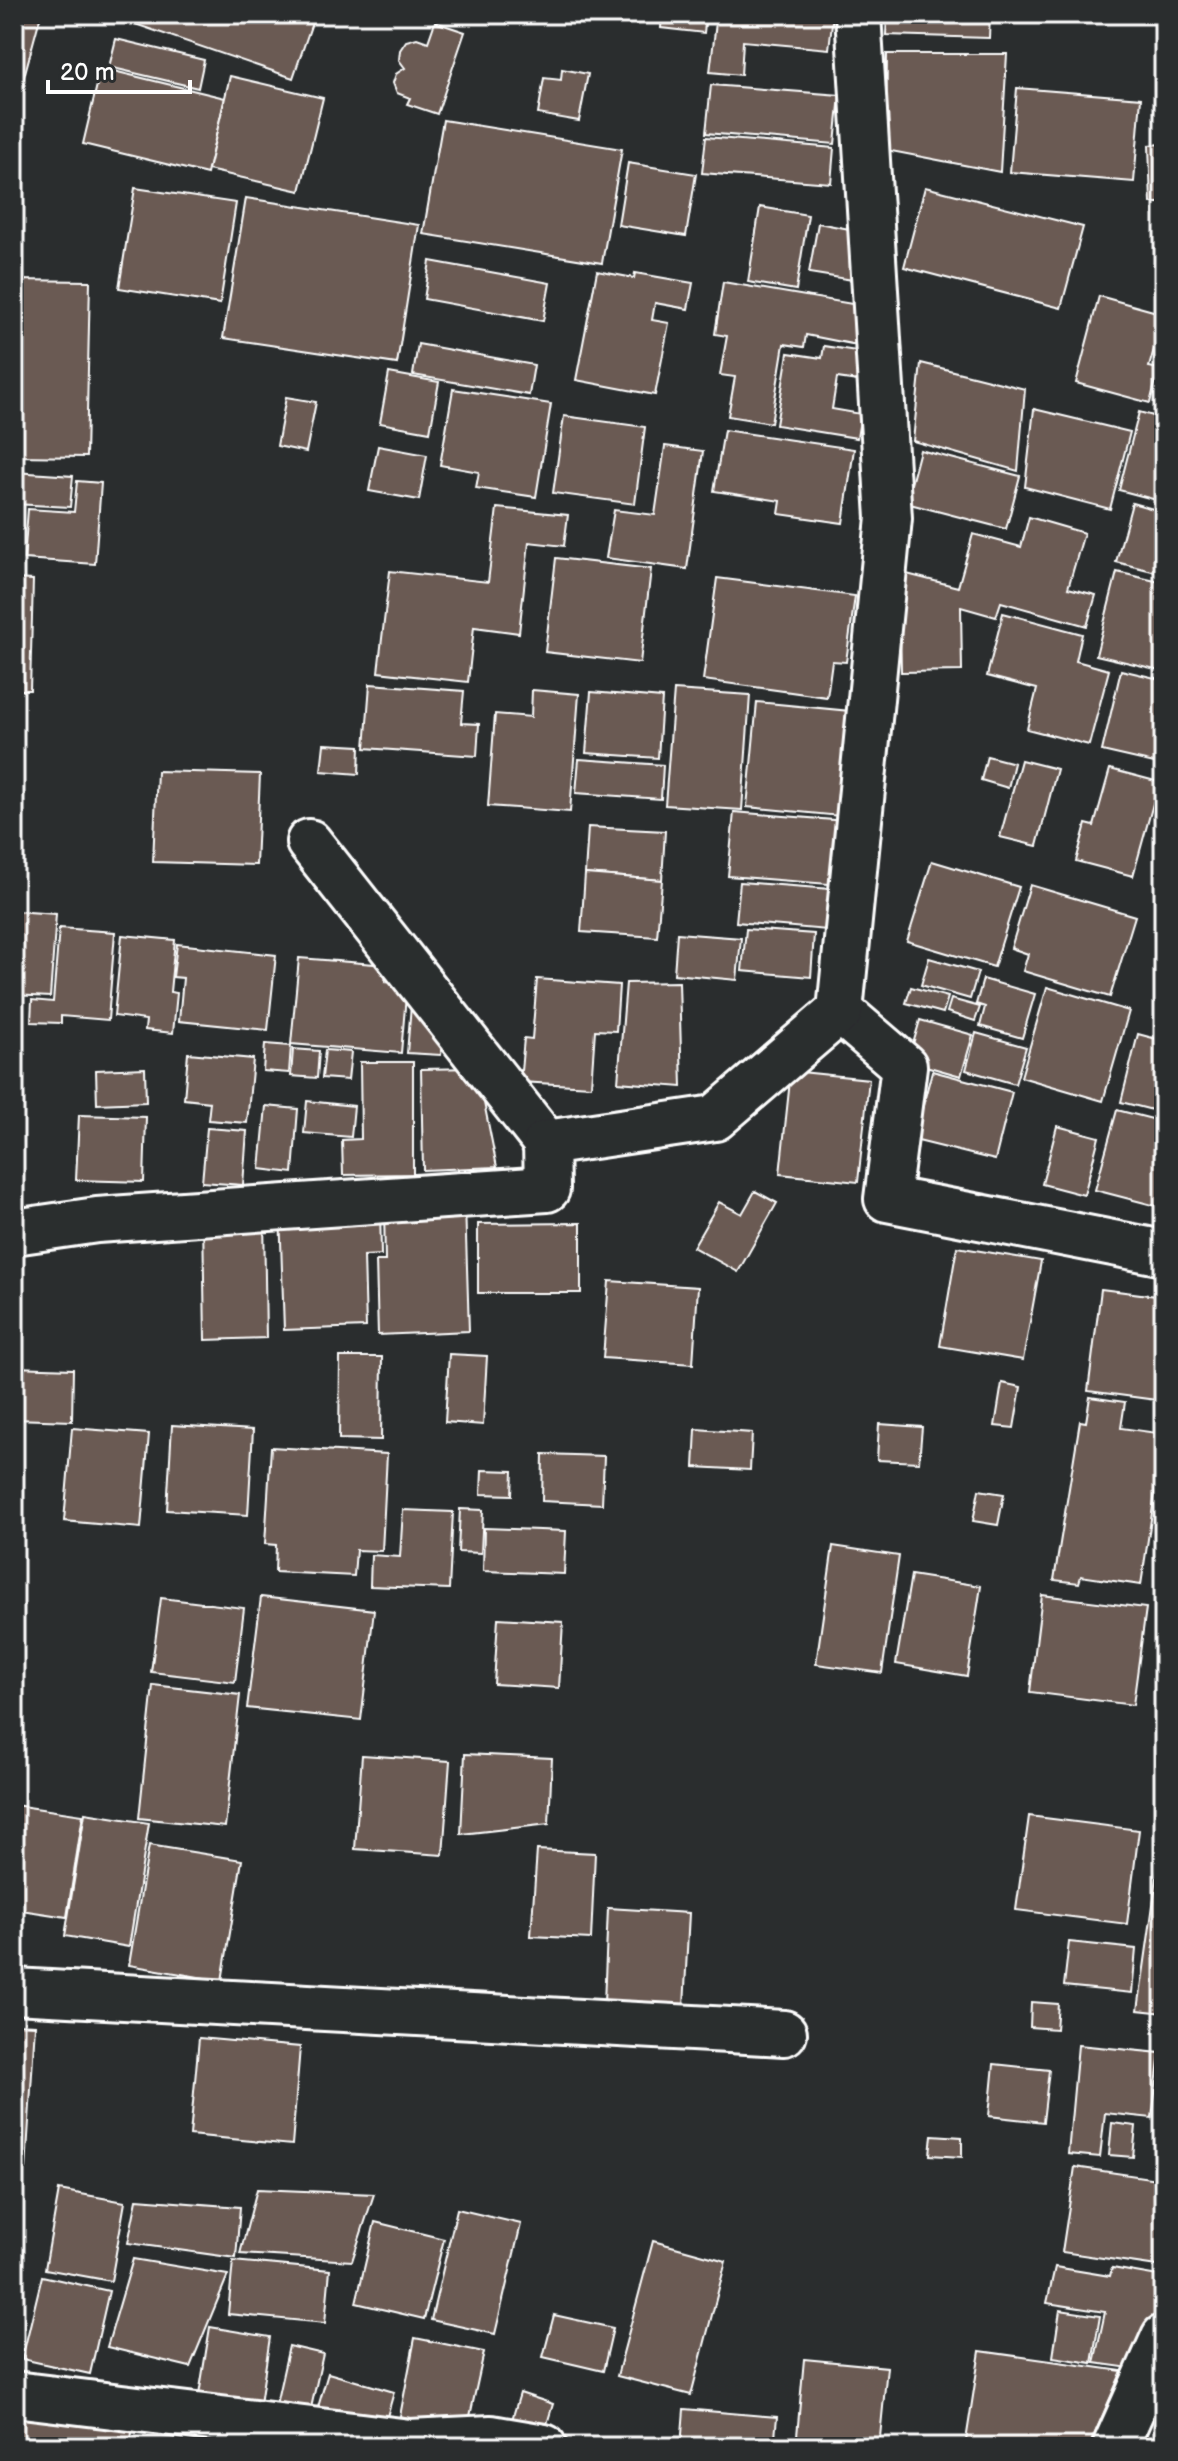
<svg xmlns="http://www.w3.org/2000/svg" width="1178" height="2461" font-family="'Balsamiq Sans',sans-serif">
	<rect width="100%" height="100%" fill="#2a2d2e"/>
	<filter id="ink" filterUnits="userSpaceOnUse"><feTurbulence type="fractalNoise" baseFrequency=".0125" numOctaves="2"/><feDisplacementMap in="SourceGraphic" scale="16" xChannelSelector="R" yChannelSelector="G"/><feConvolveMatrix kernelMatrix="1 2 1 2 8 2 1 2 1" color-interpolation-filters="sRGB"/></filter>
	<g filter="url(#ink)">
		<g fill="#6b5a53" stroke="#fff" stroke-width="2">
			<polygon points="14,14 41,14 19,95 14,96"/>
			<polygon points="132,14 315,14 293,78 129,22"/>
			<polygon points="662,14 706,14 704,33 661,28"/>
			<polygon points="717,14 833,14 829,49 743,41 741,75 710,72"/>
			<polygon points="887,14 990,14 989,38 886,35"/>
			<polygon points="435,22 465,32 437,114 407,104 410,98 397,93 393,83 396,74 405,68 399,60 400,50 406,41 417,38 428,42"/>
			<polygon points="116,39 204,60 198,88 109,67"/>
			<polygon points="887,54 1007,54 1000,172 886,150"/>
			<polygon points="101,68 225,98 207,174 83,144"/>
			<polygon points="562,69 588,74 579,121 538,114 544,78 561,80"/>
			<polygon points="230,76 323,98 300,191 208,170"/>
			<polygon points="711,85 840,95 835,144 706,133"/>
			<polygon points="1017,88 1141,98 1134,182 1010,172"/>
			<polygon points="443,120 622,149 602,263 423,234"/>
			<polygon points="706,137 834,148 831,183 702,173"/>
			<polygon points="1164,144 1164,203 1151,203 1149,145"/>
			<polygon points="628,163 696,174 686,236 618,225"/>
			<polygon points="925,187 1083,227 1061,308 904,267"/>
			<polygon points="135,188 236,203 220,304 119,288"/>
			<polygon points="246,198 419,225 397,364 223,338"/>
			<polygon points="760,207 808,215 796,290 748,282"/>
			<polygon points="818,223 860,231 853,280 809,273"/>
			<polygon points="430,261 550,283 543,321 424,299"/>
			<polygon points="597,271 634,278 635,273 693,283 688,309 655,303 652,320 669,323 655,395 576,380"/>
			<polygon points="14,280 90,281 86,457 14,456"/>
			<polygon points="723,282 864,306 857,345 806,335 804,347 784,344 771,423 728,416 735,377 720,375 727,336 715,334"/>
			<polygon points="1099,296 1164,314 1149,367 1159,369 1150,403 1076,383"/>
			<polygon points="418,344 534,365 529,395 413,375"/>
			<polygon points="824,346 863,352 858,381 837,378 832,409 861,414 857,438 776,425 788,353 822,358"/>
			<polygon points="921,363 1025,389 1018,471 913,441"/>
			<polygon points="389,373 439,382 430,432 380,423"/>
			<polygon points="453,389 551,404 536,497 476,488 479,472 440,465"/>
			<polygon points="286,397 316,402 306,452 277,446"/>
			<polygon points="1034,409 1130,432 1110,509 1025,487"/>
			<polygon points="1139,412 1164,419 1164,502 1119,490"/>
			<polygon points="564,416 645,427 635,504 553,493"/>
			<polygon points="724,430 854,449 843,523 779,514 781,501 714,491"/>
			<polygon points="378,446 427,455 419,500 369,491"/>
			<polygon points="665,446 703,451 687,569 606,558 614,510 655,515"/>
			<polygon points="920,450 1020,476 1006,529 906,503"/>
			<polygon points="14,472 73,476 70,507 14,504"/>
			<polygon points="77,481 101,483 95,564 24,559 28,509 74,512"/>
			<polygon points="1132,503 1164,512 1164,574 1116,562"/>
			<polygon points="497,508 568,515 564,546 529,542 519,633 474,627 468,682 378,672 390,571 488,582"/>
			<polygon points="1029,517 1084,533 1068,588 1096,595 1087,626 1001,602 996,617 961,607 962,671 901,672 899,572 958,587 973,534 1021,547"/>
			<polygon points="556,558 651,569 640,663 545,652"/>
			<polygon points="1117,572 1164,583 1164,671 1096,655"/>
			<polygon points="717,578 855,596 846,662 832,661 827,697 703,680"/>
			<polygon points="14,579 33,580 30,690 14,690"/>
			<polygon points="1003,613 1082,634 1076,661 1109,670 1089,745 1027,729 1037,689 987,676"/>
			<polygon points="1121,670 1164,680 1163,765 1102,751"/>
			<polygon points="370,684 464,691 461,723 479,724 477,756 365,748"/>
			<polygon points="532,690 579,694 570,812 488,806 495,714 531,717"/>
			<polygon points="674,690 750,695 742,810 665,805"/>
			<polygon points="591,692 662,698 658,758 586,753"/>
			<polygon points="757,702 850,711 840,816 747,807"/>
			<polygon points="324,744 360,746 359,774 321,771"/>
			<polygon points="987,756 1014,763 1008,788 981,780"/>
			<polygon points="579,759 663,765 661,799 576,793"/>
			<polygon points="1021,760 1057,769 1037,846 1000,837"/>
			<polygon points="1110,769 1159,782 1133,876 1076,861 1086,824 1094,826"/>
			<polygon points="157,771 260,774 256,865 153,862"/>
			<polygon points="734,812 846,821 841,885 728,876"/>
			<polygon points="588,827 665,831 662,880 585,874"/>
			<polygon points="932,861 1019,887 994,967 907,941"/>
			<polygon points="585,874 662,880 657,937 581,932"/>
			<polygon points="740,882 831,889 827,930 736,922"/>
			<polygon points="1030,885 1135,916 1110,997 1023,971 1028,954 1011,948"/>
			<polygon points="14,911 56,914 50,997 14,995"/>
			<polygon points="59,928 115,932 108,1020 61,1016 61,1023 31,1022 32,1000 53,1002"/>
			<polygon points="746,929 814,934 811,977 742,971"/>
			<polygon points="677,933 741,938 737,980 674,974"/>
			<polygon points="122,935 175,940 170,992 177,993 173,1033 145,1030 146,1020 114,1016"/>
			<polygon points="177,944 276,955 268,1030 179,1021 183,978 173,977"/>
			<polygon points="299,958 387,965 385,982 407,984 401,1053 291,1044"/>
			<polygon points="929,958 978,972 970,999 921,985"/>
			<polygon points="537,979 619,985 616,1031 595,1030 591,1086 520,1082 524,1038 532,1039"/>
			<polygon points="983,979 1035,994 1022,1038 980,1026 985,1007 976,1004"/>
			<polygon points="679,982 682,1087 618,1082 626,983"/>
			<polygon points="911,987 948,997 943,1013 906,1003"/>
			<polygon points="1047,987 1129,1011 1103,1101 1021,1077"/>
			<polygon points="412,993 445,1023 441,1055 407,1053"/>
			<polygon points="951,999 980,1007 975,1021 947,1012"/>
			<polygon points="920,1020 973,1035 961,1076 908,1061"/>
			<polygon points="976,1033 1026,1047 1015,1084 966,1070"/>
			<polygon points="1138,1034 1164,1041 1164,1113 1121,1102"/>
			<polygon points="265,1044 291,1046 289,1073 263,1071"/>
			<polygon points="293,1049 319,1051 317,1078 291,1076"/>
			<polygon points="325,1050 351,1052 348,1080 322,1078"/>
			<polygon points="188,1053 253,1059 247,1123 208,1120 210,1102 184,1099"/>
			<polygon points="360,1062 413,1062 413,1174 343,1175 342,1140 361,1139"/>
			<polygon points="145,1068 146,1102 97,1104 96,1070"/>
			<polygon points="477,1068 497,1167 423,1170 421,1069"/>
			<polygon points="791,1071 869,1079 858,1182 780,1174"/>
			<polygon points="932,1071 1012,1092 995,1160 914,1140"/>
			<polygon points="307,1101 354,1106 351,1137 304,1133"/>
			<polygon points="266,1106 298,1109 293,1173 260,1169"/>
			<polygon points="1117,1110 1164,1122 1164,1208 1095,1190"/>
			<polygon points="79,1115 146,1117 144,1182 76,1180"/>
			<polygon points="1057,1126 1099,1137 1084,1195 1042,1184"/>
			<polygon points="207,1128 247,1131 243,1185 202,1182"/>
			<polygon points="755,1191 777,1203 738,1272 693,1247 719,1202 742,1214"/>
			<polygon points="465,1204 469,1331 378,1335 376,1261 385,1261 384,1207"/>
			<polygon points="380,1207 381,1255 364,1256 366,1327 284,1330 280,1211"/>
			<polygon points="264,1217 266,1338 205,1340 203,1218"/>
			<polygon points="581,1223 581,1293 478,1293 478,1224"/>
			<polygon points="957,1247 1041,1261 1023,1360 940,1346"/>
			<polygon points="609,1281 698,1287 693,1364 603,1358"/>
			<polygon points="1101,1289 1164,1297 1164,1401 1088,1391"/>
			<polygon points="449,1354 487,1356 483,1425 445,1422"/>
			<polygon points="340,1357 382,1357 381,1440 339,1439"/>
			<polygon points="14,1367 73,1369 72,1421 14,1419"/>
			<polygon points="1002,1383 1021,1387 1014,1428 995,1426"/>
			<polygon points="1090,1397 1125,1402 1121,1428 1164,1434 1141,1585 1081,1576 1079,1583 1054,1580 1080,1421 1086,1422"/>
			<polygon points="879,1424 922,1427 919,1462 877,1460"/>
			<polygon points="172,1425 253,1430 248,1515 167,1510"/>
			<polygon points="72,1428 149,1434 141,1528 64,1521"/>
			<polygon points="696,1429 752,1433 750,1470 694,1467"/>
			<polygon points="271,1447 387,1454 382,1551 356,1550 354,1576 275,1572 276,1545 265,1544"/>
			<polygon points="543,1454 604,1456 602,1504 542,1501"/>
			<polygon points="482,1470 513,1471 512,1495 481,1494"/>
			<polygon points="979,1490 1004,1494 998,1525 973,1521"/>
			<polygon points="460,1509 483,1510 481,1553 458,1552"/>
			<polygon points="403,1510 453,1512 449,1589 370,1586 371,1555 400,1557"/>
			<polygon points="484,1528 566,1531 564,1574 483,1571"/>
			<polygon points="833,1546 899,1556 882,1673 816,1664"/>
			<polygon points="911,1575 981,1586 967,1676 896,1664"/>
			<polygon points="1042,1595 1146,1608 1133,1705 1030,1692"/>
			<polygon points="261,1597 374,1610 361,1720 247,1708"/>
			<polygon points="161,1598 244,1608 235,1682 151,1672"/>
			<polygon points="498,1618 563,1622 559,1688 494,1684"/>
			<polygon points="153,1685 240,1695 225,1827 139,1818"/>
			<polygon points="465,1754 552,1758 549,1824 461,1834"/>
			<polygon points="362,1755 450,1761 443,1855 355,1849"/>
			<polygon points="14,1805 83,1815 67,1917 14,1909"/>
			<polygon points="85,1813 149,1823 129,1947 65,1936"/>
			<polygon points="1029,1816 1139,1830 1127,1924 1016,1910"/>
			<polygon points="149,1845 242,1860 222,1981 129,1965"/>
			<polygon points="537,1850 595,1853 591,1939 531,1936"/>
			<polygon points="1160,1856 1164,1857 1164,2013 1138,2010"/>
			<polygon points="608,1908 689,1913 684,2007 604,2003"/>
			<polygon points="1069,1942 1136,1949 1132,1993 1064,1986"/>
			<polygon points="1031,2002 1058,2004 1056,2029 1030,2027"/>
			<polygon points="14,2024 35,2025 26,2169 14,2168"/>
			<polygon points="199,2038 300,2047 292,2145 190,2135"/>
			<polygon points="1078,2045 1160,2053 1152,2118 1105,2113 1100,2157 1068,2154"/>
			<polygon points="994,2064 1049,2070 1043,2122 989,2116"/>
			<polygon points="1112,2123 1136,2126 1133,2157 1109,2155"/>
			<polygon points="932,2135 962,2137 962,2157 930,2155"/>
			<polygon points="1075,2167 1164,2180 1164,2267 1062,2252"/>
			<polygon points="257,2189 374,2194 352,2261 240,2254"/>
			<polygon points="59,2190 125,2202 111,2281 45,2269"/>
			<polygon points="137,2199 240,2207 236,2258 128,2243"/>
			<polygon points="457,2209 521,2224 495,2334 431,2320"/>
			<polygon points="375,2222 444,2239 424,2319 356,2303"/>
			<polygon points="653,2241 726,2261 691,2395 617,2376"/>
			<polygon points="133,2259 228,2275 190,2367 107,2347"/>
			<polygon points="233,2261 330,2270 325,2323 228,2314"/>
			<polygon points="1055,2267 1110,2276 1112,2268 1164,2277 1164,2317 1144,2370 1094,2363 1105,2312 1047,2303"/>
			<polygon points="42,2276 109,2291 90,2374 22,2359"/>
			<polygon points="1060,2310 1100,2316 1092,2363 1053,2357"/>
			<polygon points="554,2315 613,2328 603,2371 543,2357"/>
			<polygon points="210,2327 270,2337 260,2404 199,2395"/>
			<polygon points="415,2338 484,2352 467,2430 400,2416"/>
			<polygon points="289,2346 323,2354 309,2417 275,2409"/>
			<polygon points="980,2351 1122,2371 1089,2447 965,2447"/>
			<polygon points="804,2359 887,2367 879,2447 796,2447"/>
			<polygon points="328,2373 394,2392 382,2434 316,2414"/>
			<polygon points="520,2393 553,2404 541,2444 508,2433"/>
			<polygon points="18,2405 133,2425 130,2447 14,2447"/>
			<polygon points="684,2409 777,2417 774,2447 681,2447"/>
		</g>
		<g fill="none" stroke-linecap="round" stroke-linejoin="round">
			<g stroke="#fff" stroke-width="50">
				<g id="minor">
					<polyline points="309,842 546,1143"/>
					<polyline points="840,1011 904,1066 887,1199 1164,1253"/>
					<polyline points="14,1232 97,1220 547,1189 546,1143 715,1118 840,1011 889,518 858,14"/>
					<polyline points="14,1991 784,2033"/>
					<polyline points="14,2394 410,2442 491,2438 544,2447"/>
					<polyline points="1115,2447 1164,2337"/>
				</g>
			</g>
			<use href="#minor" stroke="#2a2d2e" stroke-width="44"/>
		</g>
	</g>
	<rect width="1178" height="2461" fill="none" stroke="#2a2d2e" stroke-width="48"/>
	<rect x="24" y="24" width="1130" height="2413" fill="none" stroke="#fff" stroke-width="3" filter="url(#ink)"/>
	<path d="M48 80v12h142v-12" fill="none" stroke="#ffffff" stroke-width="4"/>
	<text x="60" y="80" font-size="24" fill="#ffffff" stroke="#2a2d2e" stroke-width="6" paint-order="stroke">20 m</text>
</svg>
